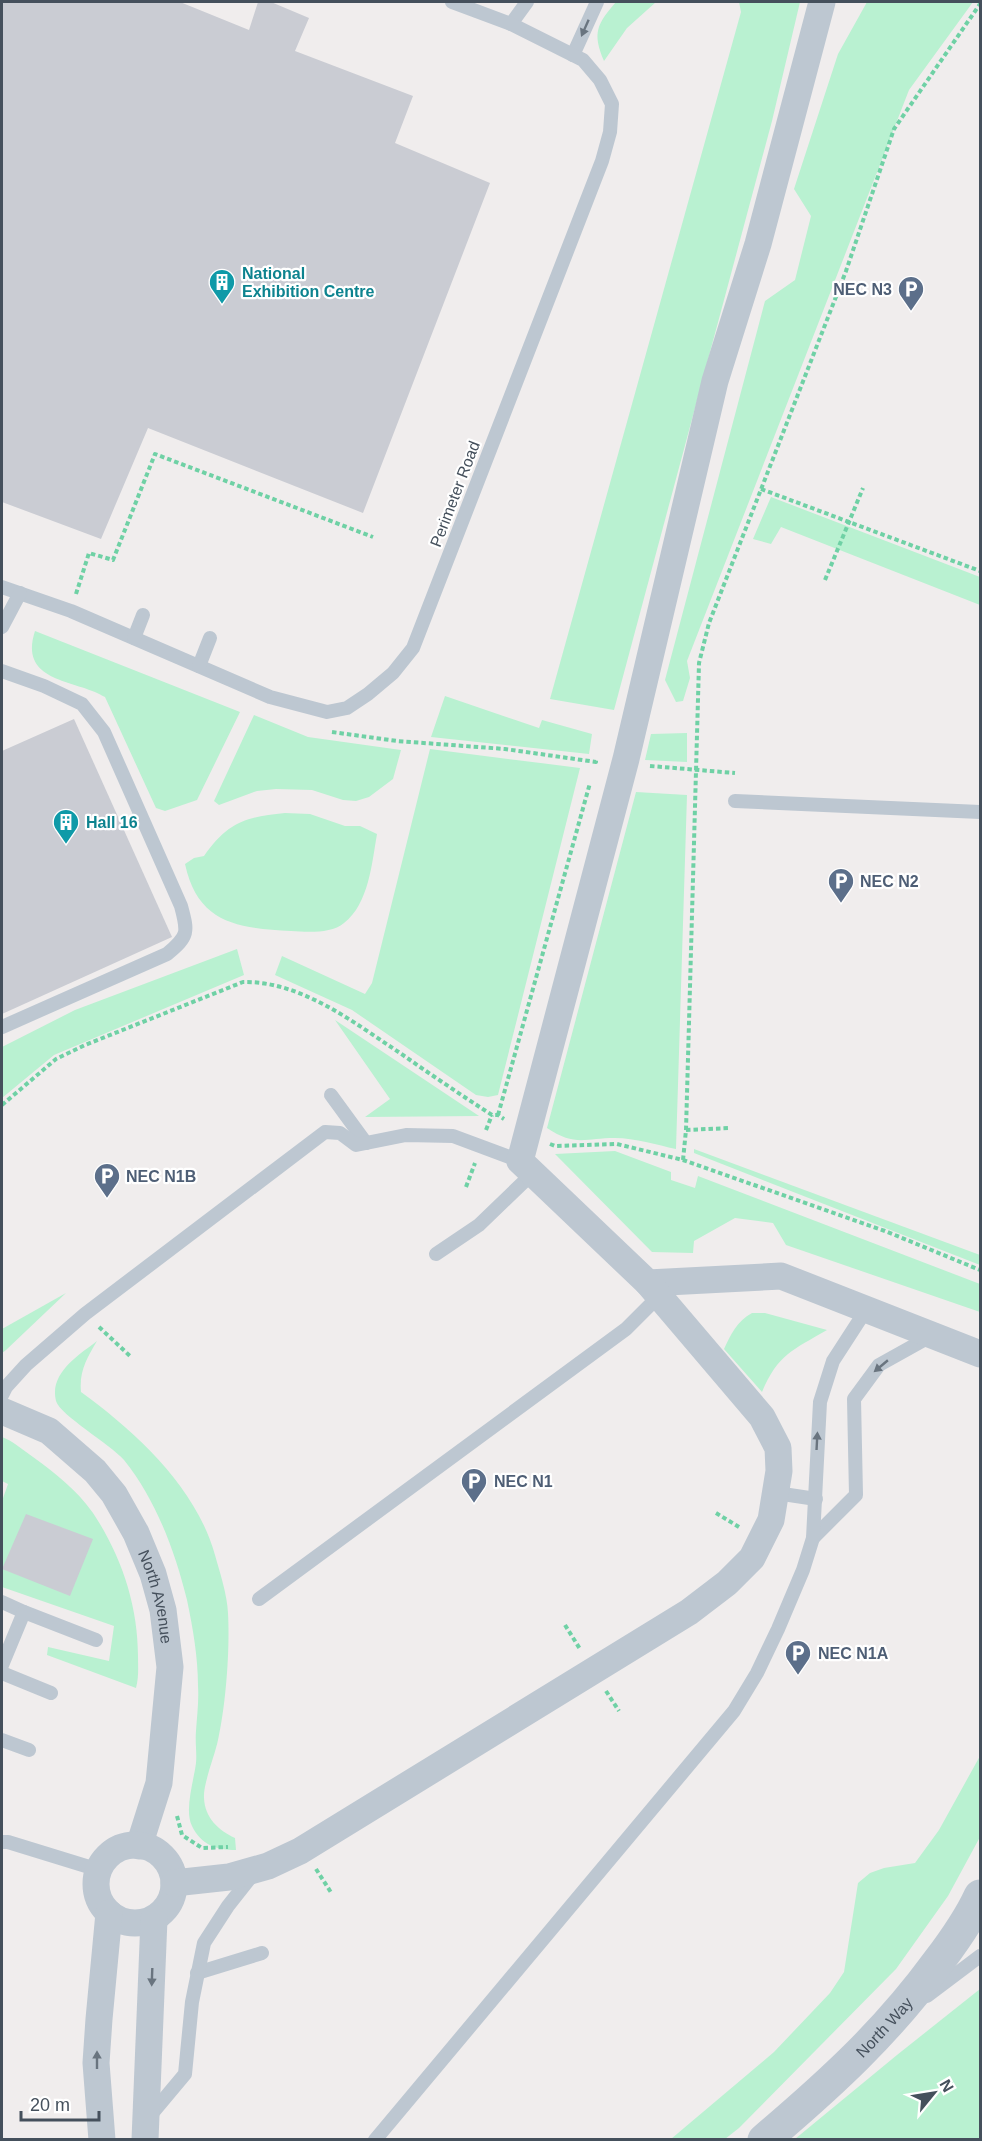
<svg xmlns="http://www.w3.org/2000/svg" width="982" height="2141" font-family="Helvetica,sans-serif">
	<rect width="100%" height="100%" fill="#f0eded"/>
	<g fill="#b9f1d1">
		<path d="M 616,2 L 656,2 L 627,28 L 604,61 C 592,33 597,24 616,2 Z"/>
		<polygon points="739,2 800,2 772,121 614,710 550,699 741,12"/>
		<polygon points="867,2 973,2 909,90 687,661 690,678 683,701 676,702 665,680 765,301 795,280 811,216 794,189 838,54"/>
		<polygon points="771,497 980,577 980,605 781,527 771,544 753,539"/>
		<path d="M 35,631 L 240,712 L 197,800 L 165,811 L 156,808 L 105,697 C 76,679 18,683 35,631 Z"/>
		<polygon points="445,696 539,728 542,720 592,734 589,754 431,737"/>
		<polygon points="254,715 308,737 401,750 393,779 369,797 356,801 343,800 312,790 276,789 257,791 219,805 214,801"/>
		<polygon points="687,733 687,762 645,760 651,734"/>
		<polygon points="430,749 580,768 498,1095 488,1097 476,1095 352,1010 275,975 282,956 365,994 372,983"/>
		<path d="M 636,792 L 687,795 L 676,1149 C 657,1145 635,1138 615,1138 C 585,1138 575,1147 547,1128 Z"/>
		<path d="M 285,813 L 310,814 L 345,826 L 360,826 L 377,834 C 372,862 369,904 344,923 C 331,934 307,932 291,931 C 238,928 198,924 185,864 L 194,858 L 204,856 C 228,822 245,817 285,813 Z"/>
		<polygon points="237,949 244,975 54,1055 2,1098 2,1047 75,1010"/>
		<polygon points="335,1020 479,1116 365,1117 390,1099"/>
		<polygon points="694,1149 980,1255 980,1265 694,1153"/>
		<polygon points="615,1151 671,1172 671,1180 695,1188 698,1176 980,1284 980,1312 786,1245 773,1223 735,1218 694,1241 693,1253 652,1252 555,1154"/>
		<polygon points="66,1293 6,1350 2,1353 2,1329"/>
		<path d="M 752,1313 L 765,1313 L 827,1330 C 793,1350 778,1354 762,1392 L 724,1349 C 731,1334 737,1321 752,1313 Z"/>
		<path d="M 97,1341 C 87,1358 79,1371 81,1392 C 136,1432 196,1487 215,1555 C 220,1573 227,1594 228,1613 C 230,1650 226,1704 218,1740 C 215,1755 203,1784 204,1798 C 205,1818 218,1830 235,1838 L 236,1850 C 217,1850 201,1845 192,1826 C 184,1810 194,1780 196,1763 C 197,1753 195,1742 196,1731 C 197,1716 199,1701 198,1686 C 198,1657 193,1629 187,1600 C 175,1551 156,1500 124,1460 C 110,1444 60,1415 56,1401 C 49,1373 79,1355 97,1341 Z"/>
		<path d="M 2,1437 C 13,1441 23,1450 33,1457 C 55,1473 77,1490 93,1513 C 121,1555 138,1605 138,1656 C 138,1667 139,1677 136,1688 L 47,1655 L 48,1647 L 109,1661 L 114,1626 L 2,1587 L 2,1501 L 8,1484 L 2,1481 Z"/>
		<polygon points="980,1756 980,1837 948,1896 896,1969 739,2128 725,2139 671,2139 774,2052 830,1993 844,1972 858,1883 870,1873 884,1868 915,1863 939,1830"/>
		<polygon points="980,1989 980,2139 795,2139 897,2055"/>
	</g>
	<g fill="#caccd3">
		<polygon points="2,2 180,2 249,30 258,2 271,2 309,18 295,51 413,96 395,143 490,183 363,513 148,428 101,539 2,502"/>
		<polygon points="74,719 172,937 2,1014 2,751"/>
		<polygon points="26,1514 93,1539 70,1596 2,1569"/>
	</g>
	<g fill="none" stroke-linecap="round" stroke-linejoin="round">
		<g stroke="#6fd1a5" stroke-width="4" stroke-dasharray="4.5 3" stroke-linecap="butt">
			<polyline points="761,489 980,571"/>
			<polyline points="825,580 863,488"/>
			<polyline points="76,594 89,553 113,560 155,454 373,537"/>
			<polyline points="332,732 397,741 505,749 596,762 596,759"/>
			<polyline points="650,766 735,773"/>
			<path d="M 2,1105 L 56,1059 L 85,1045 L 243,982 C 301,981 353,1022 400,1053 C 430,1074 461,1095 492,1115 L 498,1115 L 504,1119"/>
			<polyline points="498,1115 590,783"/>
			<polyline points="486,1130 492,1115"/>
			<polyline points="686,1130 730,1128"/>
			<polyline points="550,1144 555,1146 617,1144 683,1160 885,1231 980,1270"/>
			<polyline points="683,1160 686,1130 699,663 709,623 846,271 894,129 980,4"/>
			<polyline points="466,1187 475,1163"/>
			<polyline points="99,1327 130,1356"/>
			<polyline points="716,1513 739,1527"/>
			<polyline points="565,1625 580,1649"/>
			<polyline points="606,1691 619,1711"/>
			<polyline points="177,1816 182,1835 202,1848 228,1847"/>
			<polyline points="316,1869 332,1894"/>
		</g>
		<g stroke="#bdc7d1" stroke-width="14">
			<polyline points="511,24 527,2"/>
			<polyline points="573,55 597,2"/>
			<polyline points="2,587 71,611 270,697 327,712 347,708 368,694 393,673 413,648 602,161 610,132 612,104 600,80 583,60 511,24 452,2"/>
			<polyline points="2,627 20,593"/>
			<polyline points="134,638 143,615"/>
			<polyline points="199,666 210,638"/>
			<path d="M 2,671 L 44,686 L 82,704 L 104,732 L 181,906 C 188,932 189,936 167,954 L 2,1027"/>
			<polyline points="735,801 980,812"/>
			<polyline points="331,1095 366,1143"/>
			<polyline points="436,1254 479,1225 533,1173"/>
			<polyline points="2,1395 6,1387 26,1365 85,1314 325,1132 340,1133 356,1145 406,1135 453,1136 520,1161"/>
			<polyline points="776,1493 816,1499"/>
			<polyline points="813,1538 856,1495 854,1399 879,1365 931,1336"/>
			<polyline points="259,1599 626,1329 659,1296"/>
			<polyline points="2,1602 24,1612"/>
			<polyline points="2,1665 24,1612 96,1640"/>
			<polyline points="2,1673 51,1693"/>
			<polyline points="2,1740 29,1750"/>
			<polyline points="2,1842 8,1842 99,1870"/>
			<polyline points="197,1973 262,1953"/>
			<polyline points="927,1996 980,1956"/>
			<polyline points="149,2117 185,2074 192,2002 204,1943 228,1906 254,1873"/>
			<polyline points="375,2140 734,1711 757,1673 778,1629 803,1570 813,1538 820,1402 833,1361 866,1310"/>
		</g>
		<g stroke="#bdc7d1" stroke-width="27">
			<polyline points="648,1283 781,1276 980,1354"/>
			<path id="s1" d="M 2,1411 L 49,1431 L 95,1471 L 114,1494 L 136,1533 L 153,1574 L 163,1610 L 170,1667 L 159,1783 L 139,1846"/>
			<circle cx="135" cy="1884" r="39"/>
			<polyline points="174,1883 229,1877 268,1866 300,1851 689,1612 727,1583 752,1558 771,1520 779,1471 778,1448 762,1417 648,1283 520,1161 626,759 715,381 758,244 822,2"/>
			<polyline points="102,2140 96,2063 99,2019 109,1913"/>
			<polyline points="145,2140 154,1919"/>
		</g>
		<path stroke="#bdc7d1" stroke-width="33" id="s2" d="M 764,2140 C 830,2084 887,2032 938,1962 C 954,1941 969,1920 980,1896"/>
	</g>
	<defs><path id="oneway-solid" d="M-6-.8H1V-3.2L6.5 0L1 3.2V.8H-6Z" transform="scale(1.5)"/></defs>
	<g fill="#69747f">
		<use href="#oneway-solid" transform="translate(585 28) rotate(114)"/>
		<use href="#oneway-solid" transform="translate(881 1366) rotate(140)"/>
		<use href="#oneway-solid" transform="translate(817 1441) rotate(-87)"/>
		<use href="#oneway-solid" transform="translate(152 1977) rotate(92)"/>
		<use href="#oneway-solid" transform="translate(97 2060) rotate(-90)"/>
	</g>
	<defs>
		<g id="building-pin" transform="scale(1.35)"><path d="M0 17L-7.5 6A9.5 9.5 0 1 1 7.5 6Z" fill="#0f9aa8" stroke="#fff"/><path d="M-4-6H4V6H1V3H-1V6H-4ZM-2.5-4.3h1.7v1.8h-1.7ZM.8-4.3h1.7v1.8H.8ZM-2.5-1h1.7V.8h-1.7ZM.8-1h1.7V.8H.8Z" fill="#fff"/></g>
		<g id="parking-pin" transform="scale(1.35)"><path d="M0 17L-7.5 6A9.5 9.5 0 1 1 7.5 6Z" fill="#5c6f8a" stroke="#fff"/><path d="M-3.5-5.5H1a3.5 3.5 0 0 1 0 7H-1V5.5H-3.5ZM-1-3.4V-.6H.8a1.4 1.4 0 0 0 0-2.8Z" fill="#fff"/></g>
	</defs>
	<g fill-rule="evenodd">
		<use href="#building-pin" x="222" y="282"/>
		<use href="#parking-pin" x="911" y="289"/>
		<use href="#building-pin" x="66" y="822"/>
		<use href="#parking-pin" x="841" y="881"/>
		<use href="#parking-pin" x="107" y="1176"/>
		<use href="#parking-pin" x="474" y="1481"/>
		<use href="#parking-pin" x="798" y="1653"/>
	</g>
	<g text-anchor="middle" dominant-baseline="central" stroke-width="4.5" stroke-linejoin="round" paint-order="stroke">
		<g font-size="16" font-weight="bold" fill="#0d838f" stroke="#fff" text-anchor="start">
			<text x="242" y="273">National<tspan x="242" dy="18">Exhibition Centre</tspan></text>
			<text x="86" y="822">Hall 16</text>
		</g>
		<g font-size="16" font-weight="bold" fill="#4e5e75" stroke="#fff" text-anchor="start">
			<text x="892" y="289" text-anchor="end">NEC N3</text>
			<text x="860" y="881">NEC N2</text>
			<text x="126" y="1176">NEC N1B</text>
			<text x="494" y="1481">NEC N1</text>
			<text x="818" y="1653">NEC N1A</text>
		</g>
		<g font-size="16" fill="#45505c" stroke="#fff">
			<text transform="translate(455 494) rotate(-69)">Perimeter Road</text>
			<text stroke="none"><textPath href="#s1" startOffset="254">North Avenue</textPath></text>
			<text stroke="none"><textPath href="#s2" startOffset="165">North Way</textPath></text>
		</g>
	</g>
	<rect width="982" height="2141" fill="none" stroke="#45505c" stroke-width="6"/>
	<g transform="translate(934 2093) rotate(60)" stroke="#ffffff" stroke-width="4.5" paint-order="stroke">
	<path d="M0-4.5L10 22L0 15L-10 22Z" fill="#45505c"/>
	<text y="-9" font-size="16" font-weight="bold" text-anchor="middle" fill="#45505c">N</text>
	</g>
	<path d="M21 2111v9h78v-9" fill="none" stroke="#45505c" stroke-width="3"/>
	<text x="30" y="2111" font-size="18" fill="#45505c" stroke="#ffffff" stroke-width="4.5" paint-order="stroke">20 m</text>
</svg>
